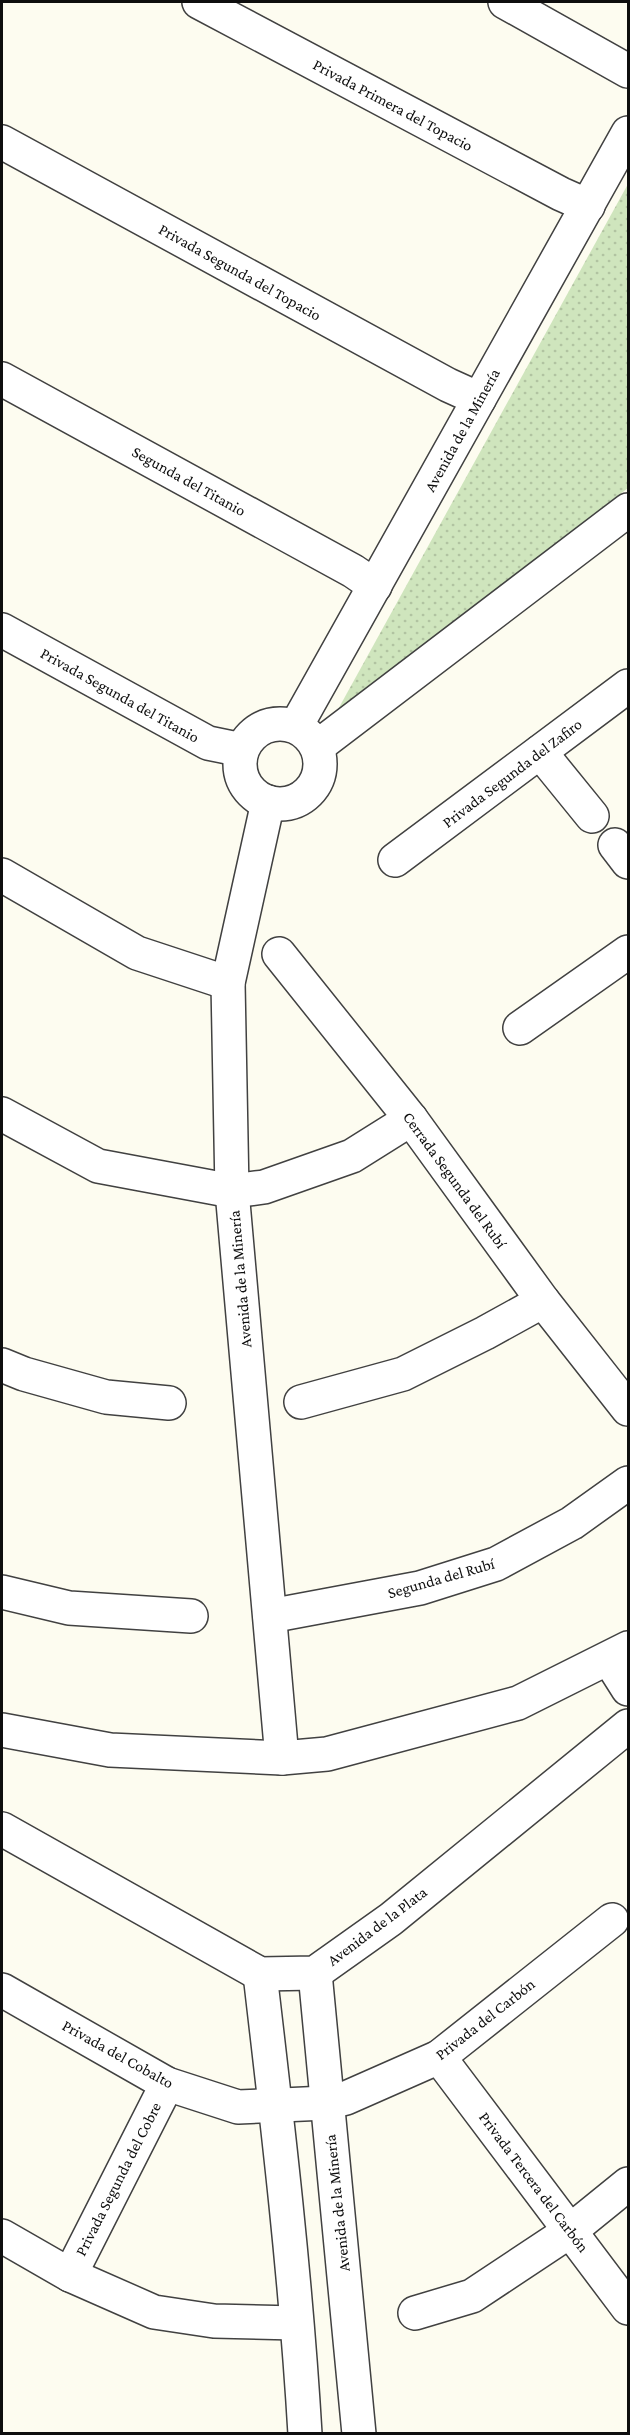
<svg xmlns="http://www.w3.org/2000/svg" width="630" height="2435" font-family="'Crimson Pro',serif">
	<defs>
		<pattern id="grass-dots" width="8" height="8" patternUnits="userSpaceOnUse" patternTransform="scale(1.5)"><rect width="8" height="8" fill="#cfe5bd"/><path d="M2 2h.1M6 6h.1" fill="none" stroke="#b1c3a1" stroke-width="1.8" stroke-linecap="round"/></pattern>
	</defs>
	<rect width="100%" height="100%" fill="#fdfcf0"/>
	<polygon fill="url(#grass-dots)" points="628,184 628,488 336,713"/>
	<g fill="none" stroke-linecap="round" stroke-linejoin="round">
		<g stroke="#414141" stroke-width="36">
			<g id="minor">
				<polyline points="199,2 561,194 588,206"/>
				<polyline points="505,2 628,71"/>
				<polyline points="2,142 448,385 479,399"/>
				<polyline points="2,379 353,571 375,586"/>
				<polyline points="2,630 208,743 242,750"/>
				<circle cx="280" cy="764" r="40"/>
				<polyline points="296,726 628,133"/>
				<polyline points="317,747 628,510"/>
				<polyline points="540,752 592,816"/>
				<polyline points="268,802 228,983 232,1191 282,1758"/>
				<polyline points="615,845 628,862"/>
				<polyline points="395,860 628,686"/>
				<polyline points="2,875 137,953 228,983"/>
				<polyline points="279,954 411,1119 543,1301 628,1409"/>
				<polyline points="520,1028 628,952"/>
				<polyline points="2,1114 98,1166 232,1191 264,1187 352,1156 411,1119"/>
				<polyline points="2,1365 24,1374 106,1397 169,1403"/>
				<polyline points="301,1402 403,1374 485,1333 543,1301"/>
				<polyline points="2,1592 69,1608 191,1616"/>
				<polyline points="270,1616 420,1588 496,1564 572,1523 628,1483"/>
				<polyline points="609,1659 628,1689"/>
				<polyline points="2,1730 110,1750 282,1758 327,1754 518,1703 628,1648"/>
				<polyline points="2,1829 260,1974 315,1973 391,1919 628,1726"/>
				<polyline points="315,1973 359,2434"/>
				<path d="M 260,1974 C 278,2127 296,2280 305,2434"/>
				<polyline points="2,1990 167,2084 238,2107 326,2103 346,2098 439,2057 612,1920"/>
				<polyline points="439,2057 628,2308"/>
				<polyline points="2,2236 70,2275 154,2312 214,2321 296,2323"/>
				<polyline points="70,2275 167,2084"/>
				<polyline points="415,2313 472,2296 570,2231 628,2184"/>
			</g>
		</g>
		<use href="#minor" stroke="#fff" stroke-width="33"/>
	</g>
	<g text-anchor="middle" dominant-baseline="central" stroke-width="6" stroke-linejoin="round" paint-order="stroke">
		<g font-size="16" fill="#0e0e0e" stroke="#fff">
			<text transform="translate(393 105) rotate(28)">Privada Primera del Topacio</text>
			<text transform="translate(240 272) rotate(29)">Privada Segunda del Topacio</text>
			<text transform="translate(462 430) rotate(-61)">Avenida de la Minería</text>
			<text transform="translate(189 481) rotate(29)">Segunda del Titanio</text>
			<text transform="translate(120 695) rotate(29)">Privada Segunda del Titanio</text>
			<text transform="translate(512 773) rotate(-37)">Privada Segunda del Zafiro</text>
			<text transform="translate(455 1180) rotate(54)">Cerrada Segunda del Rubí</text>
			<text transform="translate(240 1279) rotate(-95)">Avenida de la Minería</text>
			<text transform="translate(441 1578) rotate(-16)">Segunda del Rubí</text>
			<text transform="translate(377 1926) rotate(-37)">Avenida de la Plata</text>
			<text transform="translate(485 2019) rotate(-38)">Privada del Carbón</text>
			<text transform="translate(118 2054) rotate(29)">Privada del Cobalto</text>
			<text transform="translate(118 2179) rotate(-63)">Privada Segunda del Cobre</text>
			<text transform="translate(534 2182) rotate(53)">Privada Tercera del Carbón</text>
			<text transform="translate(337 2203) rotate(-96)">Avenida de la Minería</text>
		</g>
	</g>
	<rect width="630" height="2435" fill="none" stroke="#0e0e0e" stroke-width="6"/>
</svg>
